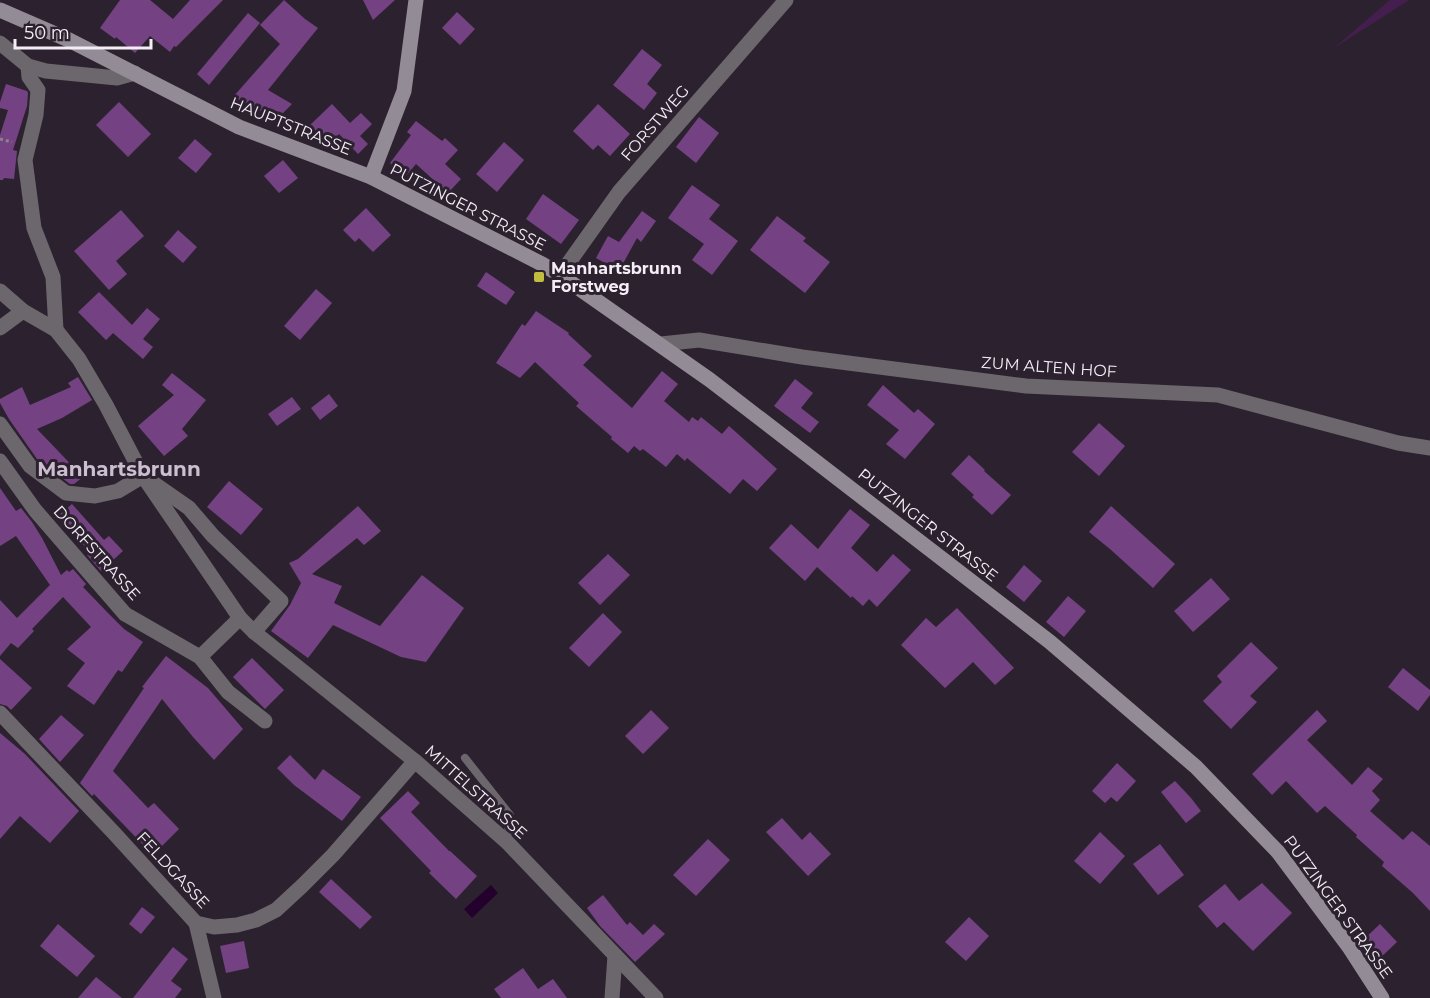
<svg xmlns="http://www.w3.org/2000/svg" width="1430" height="998" font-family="Montserrat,sans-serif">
	<rect width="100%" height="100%" fill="#2c222f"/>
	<polygon fill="#451e50" points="1390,0 1409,0 1334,48"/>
	<polygon fill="#24002d" points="491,885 498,893 472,918 464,909"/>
	<g fill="#744282">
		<polygon points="120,0 150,0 173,19 190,0 223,0 176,47 174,46 170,52 150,36 135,53 116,37 115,39 100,28"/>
		<polygon points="284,0 305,19 318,28 268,90 292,104 277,119 233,97 280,44 260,25"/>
		<polygon points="363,0 395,0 373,20"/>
		<polygon points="457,12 475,29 460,45 442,28"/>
		<polygon points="248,13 260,23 209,85 197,74"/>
		<polygon points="642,49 662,65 647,84 657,93 644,110 613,85"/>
		<polygon points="6,84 27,91 28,93 27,106 13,150 17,151 14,179 4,178 3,180 0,180 0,135 8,110 0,108 0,102"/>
		<polygon points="119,102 151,134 128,157 96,125"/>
		<polygon points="332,104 350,123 361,113 372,124 360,136 368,144 358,154 339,134 328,145 309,126"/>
		<polygon points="598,104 630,134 610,156 598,145 593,150 573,131"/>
		<polygon points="699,117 719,133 696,163 676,147"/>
		<polygon points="416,121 442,141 445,138 458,150 445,164 461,179 448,193 416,164 406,176 390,163 411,135 407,132"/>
		<polygon points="195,139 212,154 196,173 178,158"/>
		<polygon points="504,142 524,160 497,192 476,174"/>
		<polygon points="283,160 298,178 279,193 264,176"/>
		<polygon points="692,185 720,205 709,219 738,241 712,275 692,260 704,244 668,218"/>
		<polygon points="543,194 579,220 561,244 526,219"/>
		<polygon points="366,208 391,235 373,252 359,238 355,242 343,230"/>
		<polygon points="121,210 144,236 116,261 127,274 109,290 74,251"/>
		<polygon points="642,211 656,221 641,242 637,238 619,271 596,258 608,236 619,242"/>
		<polygon points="777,216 806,238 803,241 830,262 805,293 750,250"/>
		<polygon points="178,230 197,247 183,263 164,246"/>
		<polygon points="486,272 515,292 506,305 477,286"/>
		<polygon points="316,289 332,303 300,340 284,326"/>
		<polygon points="99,292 132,325 147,308 160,319 143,339 153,347 143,359 113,333 106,340 78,312"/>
		<polygon points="536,311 569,333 568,334 592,356 583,365 632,408 662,371 678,384 664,401 689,422 692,417 698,421 701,417 722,434 729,426 777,469 757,491 743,479 730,494 687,458 685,461 677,454 666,467 643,449 640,451 634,446 628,453 611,439 612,437 576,406 579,403 535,362 520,378 496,363 522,324 525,326"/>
		<polygon points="172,373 206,400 182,429 188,436 164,456 138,426 174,395 162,385"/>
		<polygon points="78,377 92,400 62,418 37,429 83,477 74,484 70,484 37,459 9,419 0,403 0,399 22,387 30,405 71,387 68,383"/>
		<polygon points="795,379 813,393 801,408 819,422 810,433 774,406"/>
		<polygon points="883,385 914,413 918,409 935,424 905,459 886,444 899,430 867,405"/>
		<polygon points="329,394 338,406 320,420 311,408"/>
		<polygon points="292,397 301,409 277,426 268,414"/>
		<polygon points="1099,423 1125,446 1099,476 1072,452"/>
		<polygon points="969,455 985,470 984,471 1011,495 992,515 972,497 974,495 951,474"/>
		<polygon points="229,481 263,509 241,535 207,507"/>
		<polygon points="0,488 16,511 21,508 32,522 42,538 61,575 67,570 69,572 73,569 86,584 83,587 107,612 124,629 143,642 122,672 118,670 94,705 67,686 85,663 67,649 91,627 63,597 32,629 34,631 18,648 11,643 0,656 0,600 17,618 50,585 16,536 0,546"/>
		<polygon points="72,504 104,540 109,536 123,551 101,571 87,555 90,552 58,516"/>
		<polygon points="358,506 381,531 364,545 357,538 312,574 342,586 334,603 380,626 422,575 464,608 426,662 401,657 333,625 308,658 271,631 290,605 301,583 289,563 298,559"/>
		<polygon points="1111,506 1175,564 1153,588 1110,549 1089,532"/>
		<polygon points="850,509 870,525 851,548 877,572 893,554 911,570 877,607 869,599 863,606 852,596 851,598 817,567 805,581 769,548 791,524 818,549"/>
		<polygon points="608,554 630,575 600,605 578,583"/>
		<polygon points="1024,565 1042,581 1024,602 1006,587"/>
		<polygon points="1211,578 1230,599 1193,632 1174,611"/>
		<polygon points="1068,596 1086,611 1064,637 1046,622"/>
		<polygon points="957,608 1014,668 995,685 973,662 945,688 901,645 926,618 936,627"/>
		<polygon points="603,613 622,632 589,667 569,648"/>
		<polygon points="1251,642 1278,668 1250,696 1257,702 1231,729 1203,701 1222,682 1217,676"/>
		<polygon points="166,656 208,688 243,729 214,760 193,737 162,699 113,771 148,808 154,803 179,829 153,855 94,794 92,796 80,783 144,688 142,687"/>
		<polygon points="252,658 284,690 265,709 233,677"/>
		<polygon points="0,659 32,688 11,710 7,706 0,704"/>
		<polygon points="1403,668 1430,690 1430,695 1418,711 1388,687"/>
		<polygon points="651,710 669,728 643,754 625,736"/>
		<polygon points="1317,710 1327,721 1307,740 1352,785 1368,767 1383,779 1372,791 1380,800 1370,811 1403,840 1412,831 1430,846 1430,911 1413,893 1382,866 1384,862 1356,837 1357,835 1325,806 1317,813 1286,781 1272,795 1252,774"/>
		<polygon points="61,715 84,735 60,762 39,739"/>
		<polygon points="0,733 25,754 79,811 50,843 20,816 0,839"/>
		<polygon points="290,755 315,780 323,769 361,797 342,821 294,785 277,768"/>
		<polygon points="1117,763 1136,781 1117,802 1111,797 1105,803 1092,791"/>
		<polygon points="1175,781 1191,798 1201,811 1186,823 1161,792"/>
		<polygon points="408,791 420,803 411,812 449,851 450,851 477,876 456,899 429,873 431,871 380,818"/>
		<polygon points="782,818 802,840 810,832 831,854 808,876 766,832"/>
		<polygon points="1100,832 1125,856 1100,884 1074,861"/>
		<polygon points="708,839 730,860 696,896 673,875"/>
		<polygon points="1160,844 1184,875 1158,895 1133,864"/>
		<polygon points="331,879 372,917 360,929 319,892"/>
		<polygon points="1262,883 1292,913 1253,951 1224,922 1217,928 1198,906 1225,884 1239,901"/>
		<polygon points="603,895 627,925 630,922 643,935 654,924 665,934 635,962 600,926 587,908"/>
		<polygon points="142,907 155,917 141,934 129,924"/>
		<polygon points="969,917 989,936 966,961 945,942"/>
		<polygon points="58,924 95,956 77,977 40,946"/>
		<polygon points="1380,924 1397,942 1378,960 1361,942"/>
		<polygon points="244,941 249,968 226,973 220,946"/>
		<polygon points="173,947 188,959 171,981 182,989 175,998 133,998"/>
		<polygon points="523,968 538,989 553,979 567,998 501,998 494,989"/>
		<polygon points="96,977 122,998 78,998"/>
	</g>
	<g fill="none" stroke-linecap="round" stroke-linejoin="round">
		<polyline stroke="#8c838f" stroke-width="3" stroke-dasharray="3 3" stroke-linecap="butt" points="0,139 12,142"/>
		<polyline stroke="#6c676d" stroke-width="8" points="465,758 510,815 507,842"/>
		<g stroke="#6c676d" stroke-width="15">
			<polyline points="0,43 28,66 46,71 117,78 135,73"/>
			<polyline points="28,66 29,77 38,90 36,115 25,160 34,228 53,277 56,330"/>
			<polyline points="560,275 619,192 786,0"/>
			<polyline points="0,291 23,311 56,330 79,359 106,405 143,476 240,618 254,632 415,761 507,842 656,998"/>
			<polyline points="0,328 23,311"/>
			<polyline points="661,344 699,340 802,357 1026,386 1218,395 1398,443 1430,448"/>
			<polyline points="0,424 30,466 66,493 95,496 118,491 143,476 189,508 213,536 281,601 254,632"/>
			<polyline points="0,461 35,510 125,614 200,657 228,692 265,721"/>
			<polyline points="200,657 240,618"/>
			<polyline points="0,713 114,833 196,923 214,927 237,925 256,920 276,910 302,886 333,855 415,761"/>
			<polyline points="196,923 214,998"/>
			<polyline points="612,998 615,956"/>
		</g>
		<g stroke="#938b96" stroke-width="15">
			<polyline points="0,10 69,40 239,127 371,177 542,264 560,275 710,380 1050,642 1196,767 1278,852 1349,947 1382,998"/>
			<polyline points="371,177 404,91 416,0"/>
		</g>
	</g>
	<rect fill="#c0be41" stroke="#2c222f" stroke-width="2" x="533" y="271" width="12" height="12" rx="3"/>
	<g text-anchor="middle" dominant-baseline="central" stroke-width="6" stroke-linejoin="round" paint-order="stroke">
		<g font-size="16" fill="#f4edf6" stroke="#2c222f">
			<text transform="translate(655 123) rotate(-49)">FORSTWEG</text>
			<text transform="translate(291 126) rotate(22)">HAUPTSTRASSE</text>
			<text transform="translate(468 207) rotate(27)">PUTZINGER STRASSE</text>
			<text transform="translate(1049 367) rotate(4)">ZUM ALTEN HOF</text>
			<text transform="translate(928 525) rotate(38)">PUTZINGER STRASSE</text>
			<text transform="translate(97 553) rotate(48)">DORFSTRASSE</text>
			<text transform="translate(476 792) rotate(42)">MITTELSTRASSE</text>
			<text transform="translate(173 870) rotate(47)">FELDGASSE</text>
			<text transform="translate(1338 907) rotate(54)">PUTZINGER STRASSE</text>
		</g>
		<g font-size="16" font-weight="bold" fill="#f4edf6" stroke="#2c222f" text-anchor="start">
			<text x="551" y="268">Manhartsbrunn<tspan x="551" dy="18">Forstweg</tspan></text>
		</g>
		<g font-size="20" font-weight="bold" fill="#cbbecf" stroke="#2c222f">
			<text x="119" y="469">Manhartsbrunn</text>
		</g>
	</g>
	<path d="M15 39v9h136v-9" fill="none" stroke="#f4edf6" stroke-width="3"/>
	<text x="24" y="39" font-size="18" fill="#f4edf6" stroke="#2c222f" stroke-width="4.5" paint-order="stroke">50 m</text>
</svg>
